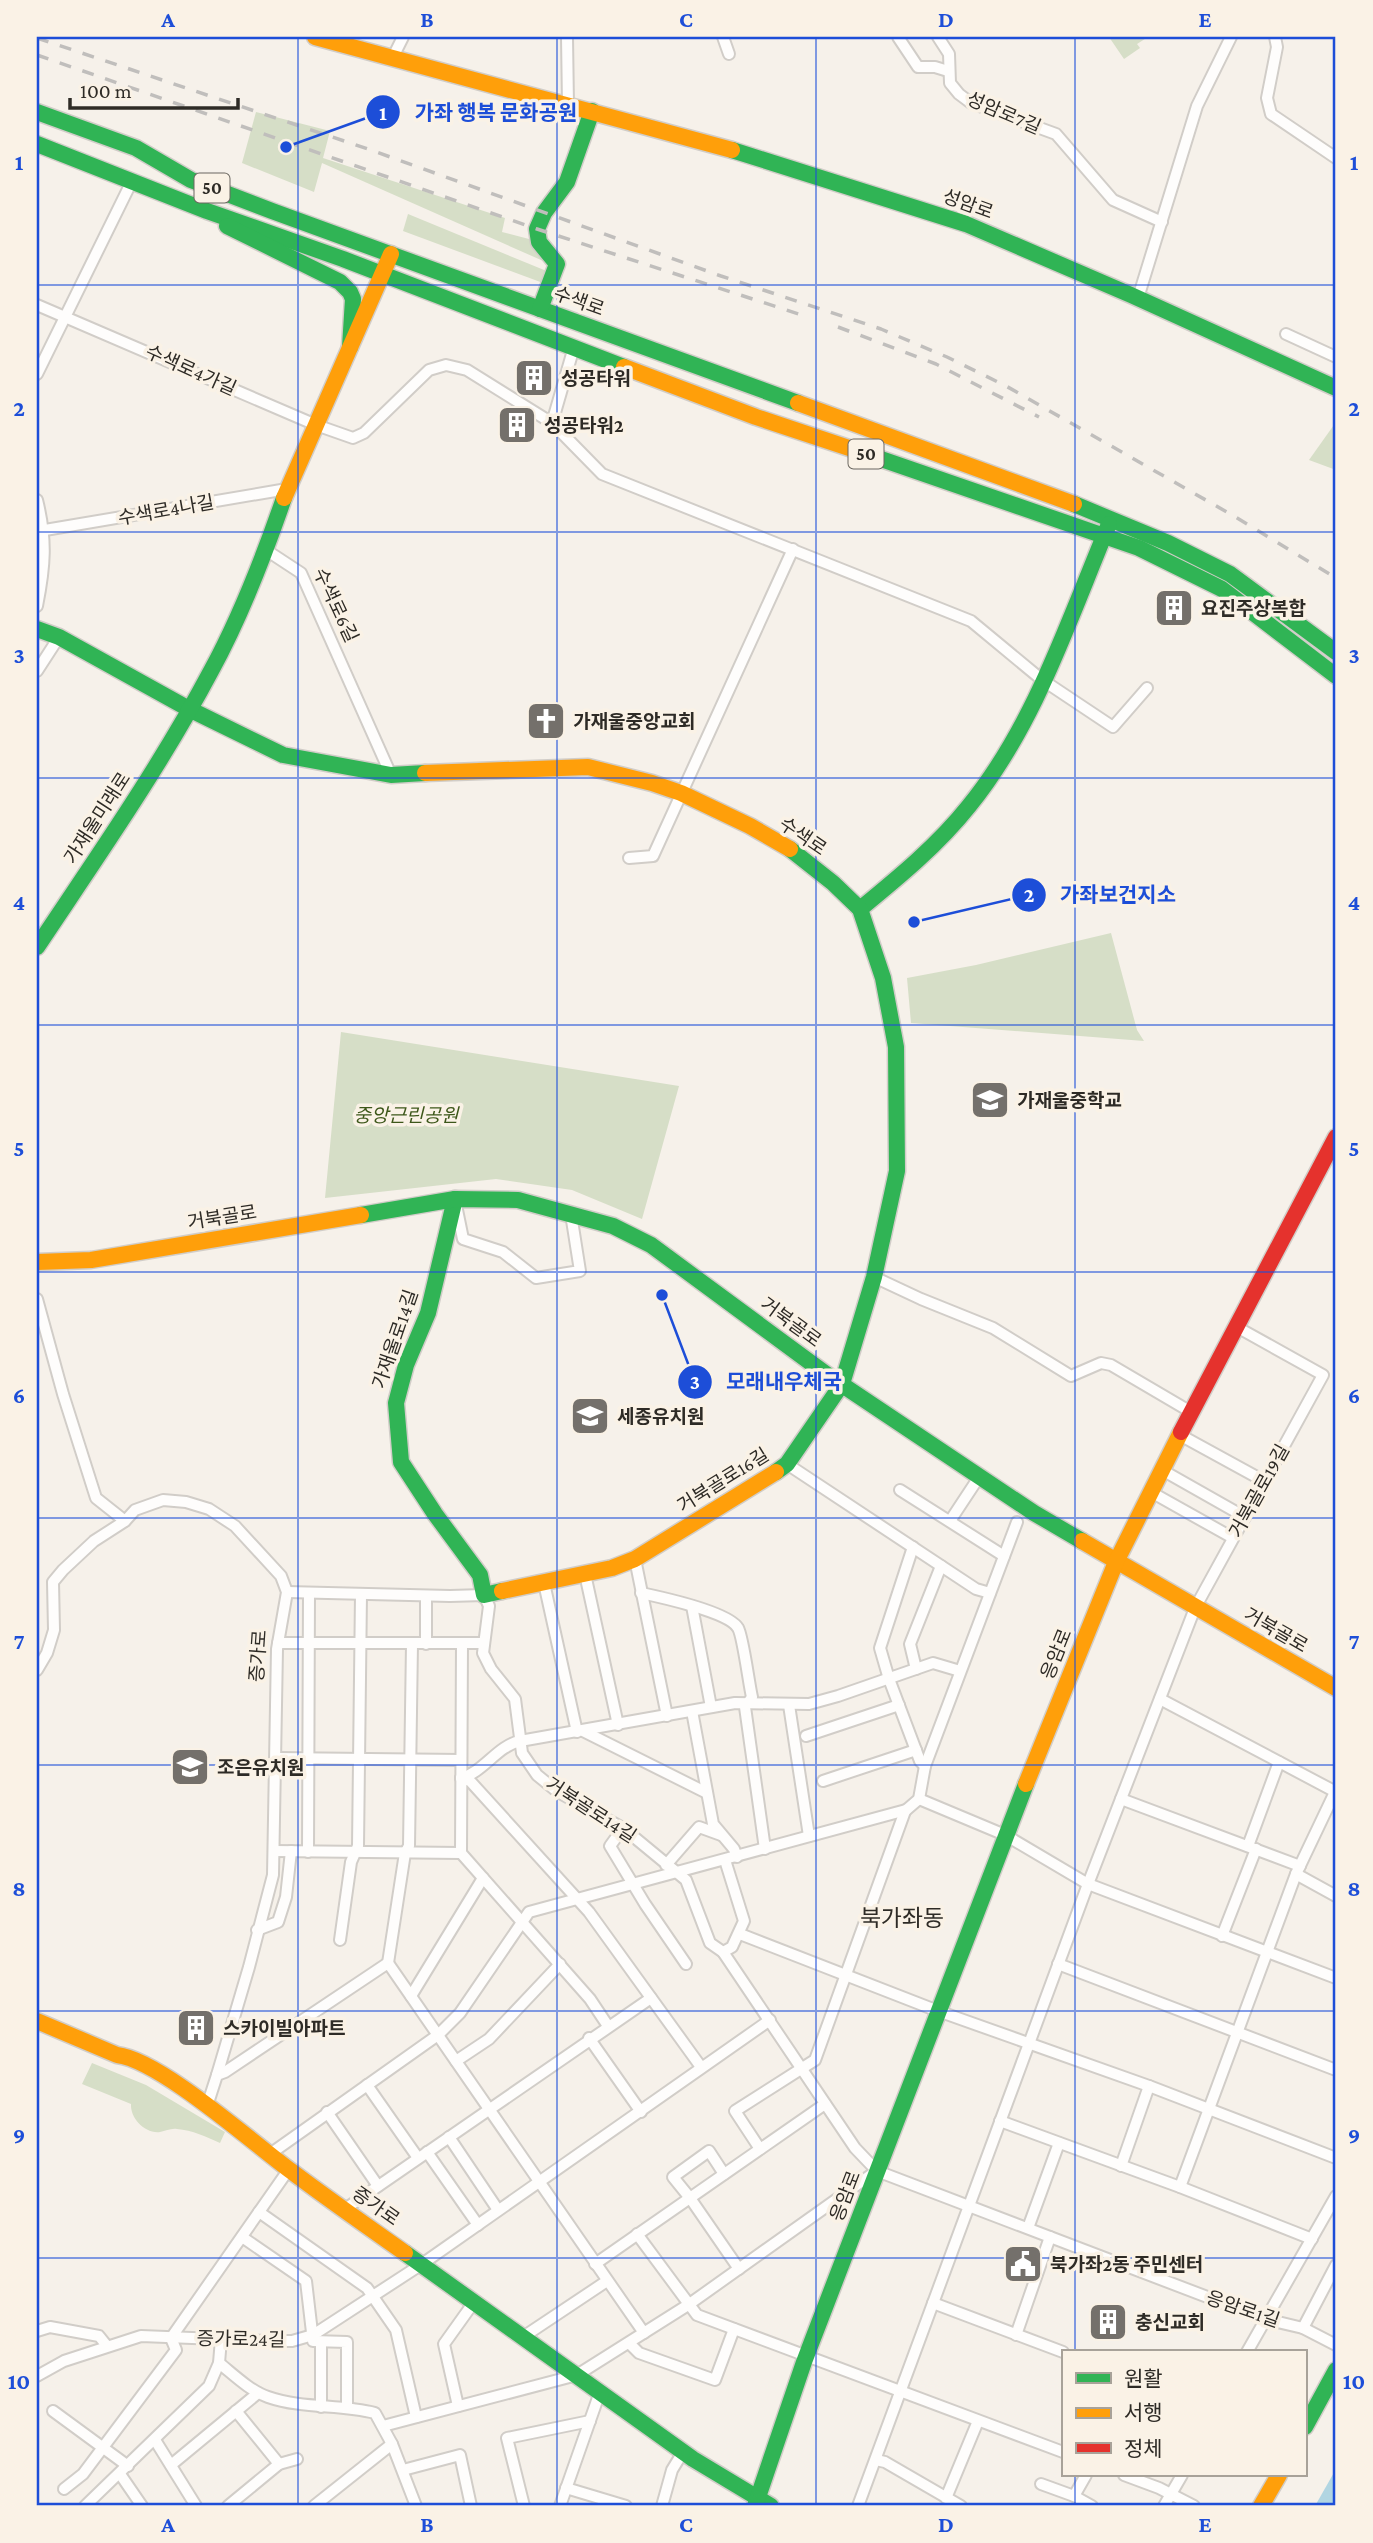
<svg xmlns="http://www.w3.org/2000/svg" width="1373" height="2543" font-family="'Crimson Pro','Noto Sans KR',serif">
	<rect width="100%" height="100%" fill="#f6f1ea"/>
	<g fill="#d6dec7">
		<polygon points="1109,37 1148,37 1137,44 1140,48 1124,59"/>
		<polygon points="256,112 330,131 323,158 505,218 502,232 529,239 550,264 322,163 314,192 242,163"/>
		<polygon points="408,214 549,272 543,283 403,231"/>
		<polygon points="1336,422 1336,470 1309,460"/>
		<polygon points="1111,933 1137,1030 1144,1041 911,1023 907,978 976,965"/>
		<polygon points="341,1032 679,1086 642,1219 572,1190 496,1179 325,1198"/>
		<path d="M 92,2063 L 146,2085 L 225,2132 L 220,2143 C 207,2137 192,2130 177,2129 C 171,2128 166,2131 160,2132 C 145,2134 130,2118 131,2104 L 82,2084 Z"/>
	</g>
	<polygon fill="#b1d5e2" points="1336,2469 1336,2506 1315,2506"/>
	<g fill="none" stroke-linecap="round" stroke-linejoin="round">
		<g stroke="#d1cdc8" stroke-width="14">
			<g id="street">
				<polyline points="567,37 568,105"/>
				<polyline points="723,37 729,54"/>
				<polyline points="898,37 918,67 935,67 948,71"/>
				<polyline points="938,37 949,54 950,83 959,94 971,103 1056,134 1113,200 1162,222"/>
				<polyline points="1275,37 1277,47 1267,98 1271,114 1336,158"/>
				<polyline points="393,57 403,37"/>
				<polyline points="1138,298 1197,106 1231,37"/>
				<polyline points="37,305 316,425 353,438 364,433 429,370 446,365 467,370 552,423 602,474 971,621 1041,679 1113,727 1147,688"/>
				<polyline points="1286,334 1336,357"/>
				<polyline points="37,374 132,181"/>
				<polyline points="552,423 574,347"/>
				<path d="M 37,500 C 47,540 45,566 37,606"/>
				<polyline points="45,530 287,489"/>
				<polyline points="266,550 301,573 391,775"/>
				<polyline points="37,671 59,637"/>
				<polyline points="629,858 653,856 793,549"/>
				<polyline points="456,1205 463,1239 503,1252 536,1278 580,1271 571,1214"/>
				<polyline points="874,1277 921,1299 993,1328 1071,1376 1101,1363 1111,1365 1191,1412"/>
				<polyline points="37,1299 63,1394 96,1498 125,1521"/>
				<polyline points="1180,1435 1264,1481"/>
				<polyline points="787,1464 976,1589 990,1593"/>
				<polyline points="1162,1470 1245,1517"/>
				<polyline points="900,1490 1004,1556"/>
				<polyline points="1151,1492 1233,1538"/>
				<polyline points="950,1521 979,1477"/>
				<polyline points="913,1547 880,1648 889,1679 920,1761 925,1766"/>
				<polyline points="635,1559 667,1716"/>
				<polyline points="585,1574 618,1725"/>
				<polyline points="544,1583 577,1732"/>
				<polyline points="287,1592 450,1596 484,1595 489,1606 483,1653 491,1669 515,1699 522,1753 537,1775 558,1792 623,1828 686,1880 710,1943 723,1952 855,2148 877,2171 1265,2319 1303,2328 1336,2345"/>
				<path d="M 641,1593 C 660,1597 729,1612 738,1628 C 743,1636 749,1685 752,1697 L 745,1707 L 765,1849"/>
				<polyline points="692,1606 711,1707"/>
				<polyline points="278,1643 484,1643"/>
				<polyline points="426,1644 426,1596"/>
				<polyline points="916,1669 910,1644 941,1566"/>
				<polyline points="37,1670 47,1653 54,1630 53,1582 63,1570 94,1541 125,1521 135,1510 163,1500 186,1502 209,1509 235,1526 281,1576 287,1592 277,1649 273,1875 249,1967 217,2075"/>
				<polyline points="1160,1699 1336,1792"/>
				<polyline points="789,1705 809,1836"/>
				<polyline points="692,1711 713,1824 734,1849 737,1857"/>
				<polyline points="583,1731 707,1793"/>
				<polyline points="806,1736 899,1705"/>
				<polyline points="276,1758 461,1760"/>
				<path d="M 461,1778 C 484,1772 497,1746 520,1741 L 735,1703 L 809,1704 L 838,1696 L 933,1663 L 960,1671"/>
				<polyline points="461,1778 470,1781 589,1912 701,2067"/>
				<polyline points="823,1781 916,1750"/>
				<polyline points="919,1799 1005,1835 1088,1884 1336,1978"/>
				<polyline points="1121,1799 1300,1866"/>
				<polyline points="623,1828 610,1846 645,1904 686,1964"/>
				<polyline points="1248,1846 1279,1762"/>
				<polyline points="274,1851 461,1853"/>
				<polyline points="308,1852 309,1593"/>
				<polyline points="461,1853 590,1999 608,2026"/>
				<polyline points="461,1853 462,1644"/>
				<polyline points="666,1865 699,1827 721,1835"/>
				<polyline points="1296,1874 1336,1896"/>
				<polyline points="257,1930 278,1922 286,1897 291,1851"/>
				<polyline points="740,1934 938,2011 1149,2086 1336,2158"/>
				<polyline points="1222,1936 1256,1849"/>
				<polyline points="340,1940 351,1862 358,1846 361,1594"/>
				<polyline points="723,1952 732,1947 744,1921 725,1860"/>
				<polyline points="388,1963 405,1853 409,1846 412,1644"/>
				<polyline points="1058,1964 1336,2070"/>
				<polyline points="411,1996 483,1878"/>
				<polyline points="589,2038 641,2112"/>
				<polyline points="456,2061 489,2039 560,1964"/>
				<polyline points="367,2085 418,2158"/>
				<polyline points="207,2106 217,2075 225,2072 388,1963 644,2333"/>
				<polyline points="327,2112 378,2186"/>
				<polyline points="1000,2121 1180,2187 1312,2239"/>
				<polyline points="449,2137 498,2210"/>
				<polyline points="760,2149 735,2111 815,2060 905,1811 919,1799 925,1766 1017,1522"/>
				<polyline points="427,2152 478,2225"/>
				<polyline points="270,2154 438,2035 460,2013 529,1912 906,1810"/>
				<polyline points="1121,2166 1149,2086"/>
				<polyline points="724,2174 709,2151 673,2177 690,2198 739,2269"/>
				<polyline points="1180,2187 1296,1874 1336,1790"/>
				<polyline points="345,2209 651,1998"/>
				<polyline points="259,2212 367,2288 396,2330 416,2417"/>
				<polyline points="1028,2228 1059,2143"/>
				<polyline points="637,2234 697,2315 1063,2452"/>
				<polyline points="242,2237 306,2281 313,2341 347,2342 347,2408"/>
				<polyline points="595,2264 825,2104"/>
				<polyline points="933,2303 1063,2352"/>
				<polyline points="1303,2328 1336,2265"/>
				<polyline points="37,2331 50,2327 99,2336 107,2346"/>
				<polyline points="1016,2335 1050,2237"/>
				<polyline points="523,2337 607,2281"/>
				<polyline points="171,2338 289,2169"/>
				<polyline points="629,2343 639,2353 715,2380 734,2329"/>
				<polyline points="1247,2352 1336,2196"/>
				<path d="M 219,2363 C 233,2374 250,2391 268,2397 C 303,2409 340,2404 375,2413 L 392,2444 L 416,2506"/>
				<polyline points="37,2376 64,2361 141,2336 266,2341 292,2341 313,2335 422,2264 770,2020"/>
				<polyline points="458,2406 444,2344 474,2302"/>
				<polyline points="321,2407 321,2342"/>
				<polyline points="53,2411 128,2466"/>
				<polyline points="236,2411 279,2464"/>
				<polyline points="383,2426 577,2375 688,2305 875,2172"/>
				<polyline points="155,2440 196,2506"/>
				<polyline points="876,2460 885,2462 961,2506"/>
				<polyline points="171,2465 258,2393"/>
				<polyline points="403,2470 460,2455 471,2506"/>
				<polyline points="120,2474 142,2506"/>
				<polyline points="1124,2475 1159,2488 1194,2506"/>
				<polyline points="1041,2484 1074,2496 1092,2506"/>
				<polyline points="566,2488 626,2506"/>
				<polyline points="64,2489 83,2474 176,2350 171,2338"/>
				<polyline points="1074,2496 1086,2475"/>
				<polyline points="946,2498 978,2421"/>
				<polyline points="85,2506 209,2386 219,2363 221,2339"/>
				<polyline points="228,2506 279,2464 297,2459"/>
				<polyline points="314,2506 392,2444"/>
				<polyline points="524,2506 507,2438 590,2421"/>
				<polyline points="560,2506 600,2392"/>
				<polyline points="662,2506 672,2470 683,2452"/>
				<polyline points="858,2506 1088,1884 1195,1608 1323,1375 1235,1326"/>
				<polyline points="1164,2506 1182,2475"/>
			</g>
		</g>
		<g stroke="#d1cdc8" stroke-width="19">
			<g id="fast">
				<polyline points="37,112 136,148 191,180 272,211 798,403"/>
				<polyline points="37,144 207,211 343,259 624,367"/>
				<polyline points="732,150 966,224 1131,295 1336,388"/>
				<polyline points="227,226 340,282 350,292 353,299 350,347"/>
				<polyline points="540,309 557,264 539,242 537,229 544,213 567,182 592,111"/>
				<polyline points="855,450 1139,548 1222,589 1336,676"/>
				<polyline points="1074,504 1168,543 1230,574 1336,652"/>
				<polyline points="37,629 59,637 189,709 283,755 391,775 425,773"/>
				<path d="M 860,909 C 899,877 938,845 969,806 C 1035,725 1069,619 1109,524"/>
				<path d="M 37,947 C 97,857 160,767 211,671 C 241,616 264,556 284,498"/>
				<polyline points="455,1199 428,1313 406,1365 396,1403 401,1462 435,1514 480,1575 484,1595 502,1591"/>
				<polyline points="361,1215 455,1199 518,1200 613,1226 651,1245 826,1374 1034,1513 1082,1541"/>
				<polyline points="776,1472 787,1464 842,1384 874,1277 897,1171 896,1047 883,978 860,909 833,883 790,849"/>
				<polyline points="405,2253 693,2459 771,2506"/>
				<polyline points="1305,2427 1336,2370"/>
				<polyline points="755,2506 804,2362 1026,1784"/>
			</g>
		</g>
		<g stroke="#d1cdc8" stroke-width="19">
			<g id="slow">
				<polyline points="315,37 732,150"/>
				<polyline points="624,367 756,417 855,450"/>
				<polyline points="798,403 1074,504"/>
				<polyline points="284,498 391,254"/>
				<polyline points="425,773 588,767 652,783 681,793 750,826 790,849"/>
				<polyline points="37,1262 91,1260 361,1215"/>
				<polyline points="1082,1541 1336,1688"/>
				<polyline points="502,1591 612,1568 635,1559 776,1472"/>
				<polyline points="1026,1784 1116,1562 1181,1432"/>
				<path d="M 37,2021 L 117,2055 C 160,2060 253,2143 291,2171 C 328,2199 367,2226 405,2253"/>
				<polyline points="1261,2506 1279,2475"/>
			</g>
		</g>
		<g stroke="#d1cdc8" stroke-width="19">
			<polyline id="jam" points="1181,1432 1336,1137"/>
		</g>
		<use href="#street" stroke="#fefdfc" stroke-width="10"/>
		<use href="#fast" stroke="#30b455" stroke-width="16"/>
		<use href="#slow" stroke="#ff9f0a" stroke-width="16"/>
		<use href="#jam" stroke="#e5322d" stroke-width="16"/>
		<g stroke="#c0bebc" stroke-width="3.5" stroke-dasharray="12 12" stroke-linecap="butt">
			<polyline points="37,38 368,149 721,276 881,329 947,357 1006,386 1232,515 1336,578"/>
			<polyline points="37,55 537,229 808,317"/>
			<polyline points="838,327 936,364 1039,417"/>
		</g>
	</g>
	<path fill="none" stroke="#1d4ed8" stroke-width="2" stroke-opacity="0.55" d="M 298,37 L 298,2506M 557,37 L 557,2506M 816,37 L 816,2506M 1075,37 L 1075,2352M 37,285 L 1336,285M 37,532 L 1336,532M 37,778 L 1336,778M 37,1025 L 1336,1025M 37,1272 L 1336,1272M 37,1518 L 1336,1518M 37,1765 L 1336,1765M 37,2011 L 1336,2011M 37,2258 L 1336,2258M 1075,2475 L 1075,2506"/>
	<defs>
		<g id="building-square" transform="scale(2.0125)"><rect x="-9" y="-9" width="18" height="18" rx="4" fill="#74706b" stroke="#faf2e6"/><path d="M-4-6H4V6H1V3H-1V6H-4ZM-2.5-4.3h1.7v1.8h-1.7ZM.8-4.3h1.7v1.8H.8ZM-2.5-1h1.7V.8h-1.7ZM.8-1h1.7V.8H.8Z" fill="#fff"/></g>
		<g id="church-square" transform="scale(2.0125)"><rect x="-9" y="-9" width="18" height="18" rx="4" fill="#74706b" stroke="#faf2e6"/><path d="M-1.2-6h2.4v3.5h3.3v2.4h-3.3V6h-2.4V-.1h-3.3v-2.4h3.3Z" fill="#fff"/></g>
		<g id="school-square" transform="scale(2.0125)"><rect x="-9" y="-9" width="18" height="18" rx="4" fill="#74706b" stroke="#faf2e6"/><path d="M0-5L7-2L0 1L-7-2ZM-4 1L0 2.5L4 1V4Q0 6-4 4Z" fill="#fff"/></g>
		<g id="civic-square" transform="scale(2.0125)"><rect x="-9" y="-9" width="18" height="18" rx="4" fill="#74706b" stroke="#faf2e6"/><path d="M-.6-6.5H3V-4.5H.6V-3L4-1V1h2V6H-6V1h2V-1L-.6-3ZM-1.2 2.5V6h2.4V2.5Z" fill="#fff"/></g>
	</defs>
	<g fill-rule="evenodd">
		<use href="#building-square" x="534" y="378"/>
		<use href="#building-square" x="517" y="425"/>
		<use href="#building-square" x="1174" y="608"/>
		<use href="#church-square" x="546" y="721"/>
		<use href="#school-square" x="990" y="1100"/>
		<use href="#school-square" x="590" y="1416"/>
		<use href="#school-square" x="190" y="1767"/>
		<use href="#building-square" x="196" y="2028"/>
		<use href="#civic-square" x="1023" y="2264"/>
		<use href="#building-square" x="1108" y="2322"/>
	</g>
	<g text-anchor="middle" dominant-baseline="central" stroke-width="7" stroke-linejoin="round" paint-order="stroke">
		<g fill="#faf2e6" stroke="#6b6760" stroke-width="2">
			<rect x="194.5" y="173.5" width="35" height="29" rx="5"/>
			<rect x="848.5" y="439.5" width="35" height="29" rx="5"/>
		</g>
		<g font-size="18" font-weight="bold" fill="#2e2b26">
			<text x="212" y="188">50</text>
			<text x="866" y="454">50</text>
		</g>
		<g font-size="19" fill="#2e2b26" stroke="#faf2e6">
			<text transform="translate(1004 113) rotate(23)">성암로7길</text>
			<text transform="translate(968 204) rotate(20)">성암로</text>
			<text transform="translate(579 301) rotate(20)">수색로</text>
			<text transform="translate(191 370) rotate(24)">수색로4가길</text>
			<text transform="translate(166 510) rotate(-10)">수색로4나길</text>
			<text transform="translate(336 605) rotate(65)">수색로6길</text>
			<text transform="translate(97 818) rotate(-57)">가재울미래로</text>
			<text transform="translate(803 836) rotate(34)">수색로</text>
			<text transform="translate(222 1217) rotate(-9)">거북골로</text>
			<text transform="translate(791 1322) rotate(36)">거북골로</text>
			<text transform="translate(395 1339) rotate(-71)">가재울로14길</text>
			<text transform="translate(723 1480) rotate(-32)">거북골로16길</text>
			<text transform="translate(1259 1491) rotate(-61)">거북골로19길</text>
			<text transform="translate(1276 1630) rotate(30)">거북골로</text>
			<text transform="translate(1056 1654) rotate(-68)">응암로</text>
			<text transform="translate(258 1656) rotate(-86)">증가로</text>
			<text transform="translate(591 1810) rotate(33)">거북골로14길</text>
			<text transform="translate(845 2196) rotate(-69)">응암로</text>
			<text transform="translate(376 2206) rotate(35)">증가로</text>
			<text transform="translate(1243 2309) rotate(19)">응암로1길</text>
			<text transform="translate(241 2339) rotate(1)">증가로24길</text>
		</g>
		<g font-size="19" font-weight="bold" fill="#2e2b26" stroke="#faf2e6" text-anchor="start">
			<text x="561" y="378">성공타워</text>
			<text x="544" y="425">성공타워2</text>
			<text x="1201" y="608">요진주상복합</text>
			<text x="573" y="721">가재울중앙교회</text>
			<text x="1017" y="1100">가재울중학교</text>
			<text x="617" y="1416">세종유치원</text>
			<text x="217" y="1767">조은유치원</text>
			<text x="223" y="2028">스카이빌아파트</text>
			<text x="1050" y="2264">북가좌2동 주민센터</text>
			<text x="1135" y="2322">충신교회</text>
		</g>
		<g font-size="19" font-style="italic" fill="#3d571a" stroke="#faf2e6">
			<text x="406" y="1115">중앙근린공원</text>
		</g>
		<g font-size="23" fill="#2e2b26" stroke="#faf2e6">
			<text x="902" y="1918">북가좌동</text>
		</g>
	</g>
	<path fill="none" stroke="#1d4ed8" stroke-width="2.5" d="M286 147L383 112M914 922L1029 895M662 1295L695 1382"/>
	<g fill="#1d4ed8" stroke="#faf2e6" stroke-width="2.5">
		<circle cx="286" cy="147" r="7"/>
		<circle cx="914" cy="922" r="7"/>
		<circle cx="662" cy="1295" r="7"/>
		<circle cx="383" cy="112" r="18"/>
		<circle cx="1029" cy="895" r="18"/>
		<circle cx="695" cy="1382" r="18"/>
	</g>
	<g font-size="21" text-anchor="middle" font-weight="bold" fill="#fff">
		<text x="383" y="120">1</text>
		<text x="1029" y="902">2</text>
		<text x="695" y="1389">3</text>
	</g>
	<g font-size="21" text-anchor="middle" font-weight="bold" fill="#1d4ed8" stroke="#faf2e6" stroke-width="7" stroke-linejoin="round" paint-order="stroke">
		<text x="496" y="120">가좌 행복 문화공원</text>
		<text x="1118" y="902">가좌보건지소</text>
		<text x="784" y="1389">모래내우체국</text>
	</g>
	<rect width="1373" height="2543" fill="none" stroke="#faf2e6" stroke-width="77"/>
	<rect x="1062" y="2350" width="245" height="126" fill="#faf2e6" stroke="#a8a299" stroke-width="2"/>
	<rect x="1076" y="2373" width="35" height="10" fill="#30b455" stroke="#a8a299" stroke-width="2"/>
	<text x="1124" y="2386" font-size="21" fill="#2e2b26">원활</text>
	<rect x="1076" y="2408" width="35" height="10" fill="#ff9f0a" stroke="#a8a299" stroke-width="2"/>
	<text x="1124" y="2420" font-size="21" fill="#2e2b26">서행</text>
	<rect x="1076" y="2443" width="35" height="10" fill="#e5322d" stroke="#a8a299" stroke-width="2"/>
	<text x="1124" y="2456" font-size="21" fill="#2e2b26">정체</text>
	<path d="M70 98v10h168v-10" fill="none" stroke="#2e2b26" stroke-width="3.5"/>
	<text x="80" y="98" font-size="21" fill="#2e2b26" stroke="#faf2e6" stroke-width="5" paint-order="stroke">100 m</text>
	<rect x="38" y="38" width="1296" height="2466" fill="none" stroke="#1d4ed8" stroke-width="2.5"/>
	<g font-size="23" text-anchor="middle" font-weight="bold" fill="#1d4ed8">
		<text x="168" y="27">A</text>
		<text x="427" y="27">B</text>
		<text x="686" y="27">C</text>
		<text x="946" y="27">D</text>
		<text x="1205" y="27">E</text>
		<text x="19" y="170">1</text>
		<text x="1354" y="170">1</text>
		<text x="19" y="416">2</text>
		<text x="1354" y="416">2</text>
		<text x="19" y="663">3</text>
		<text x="1354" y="663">3</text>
		<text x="19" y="910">4</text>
		<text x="1354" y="910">4</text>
		<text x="19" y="1156">5</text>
		<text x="1354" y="1156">5</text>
		<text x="19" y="1403">6</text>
		<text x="1354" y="1403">6</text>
		<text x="19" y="1649">7</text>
		<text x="1354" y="1649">7</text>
		<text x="19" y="1896">8</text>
		<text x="1354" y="1896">8</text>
		<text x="19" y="2143">9</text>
		<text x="1354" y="2143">9</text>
		<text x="19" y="2389">10</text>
		<text x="1354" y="2389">10</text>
		<text x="168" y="2532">A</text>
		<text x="427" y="2532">B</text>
		<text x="686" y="2532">C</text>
		<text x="946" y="2532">D</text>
		<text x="1205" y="2532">E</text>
	</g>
</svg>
